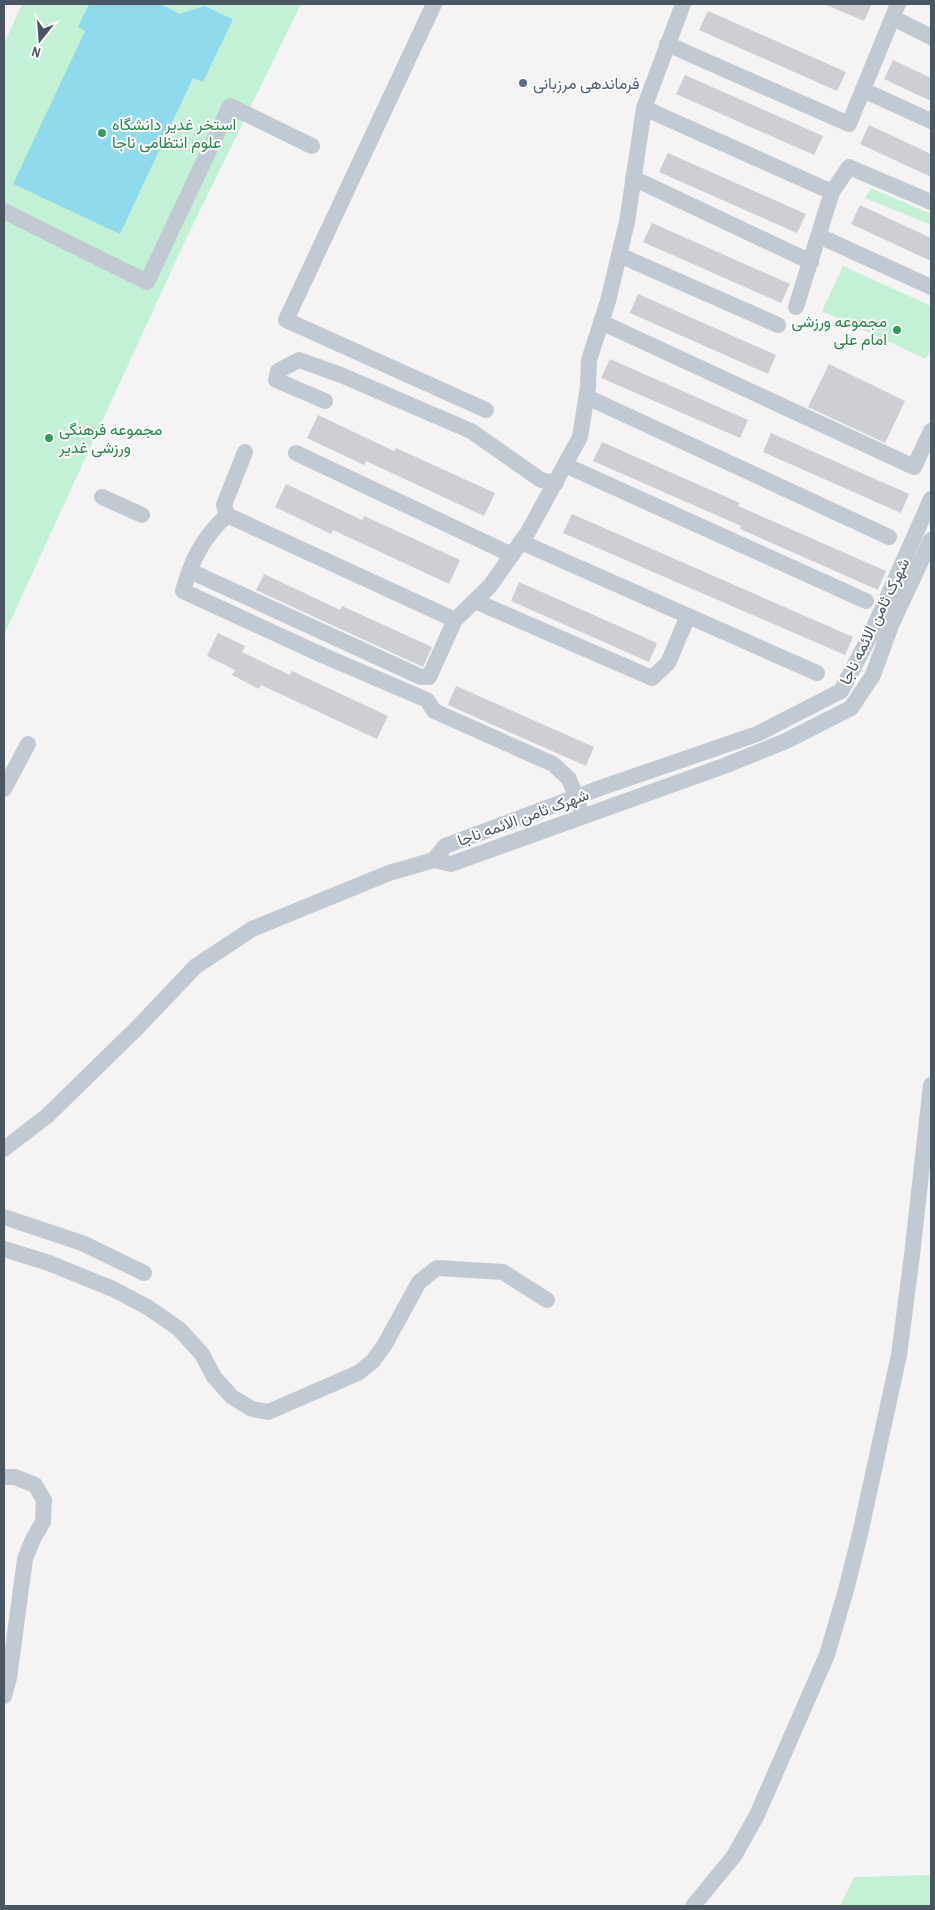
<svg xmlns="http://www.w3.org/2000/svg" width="935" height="1910" font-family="'Archivo Narrow',Vazirmatn,sans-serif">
	<rect width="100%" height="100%" fill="#f5f3f3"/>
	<g fill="#c3f1d5">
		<polygon points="22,4 301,4 185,241 4,635 4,44"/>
		<polygon points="871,188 931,214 931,225 865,198"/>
		<polygon points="843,266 931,306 931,349 926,359 822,311"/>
		<polygon points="931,1875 931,1906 840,1906 854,1877"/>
	</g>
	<polygon fill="#90daee" points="89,4 160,4 180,14 204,6 233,19 203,82 193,78 120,234 13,184 85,31 78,27"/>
	<g fill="#cdcfd5">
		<polygon points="824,4 872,4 864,21"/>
		<polygon points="708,11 846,72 837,91 699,30"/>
		<polygon points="893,60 931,78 931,101 884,79"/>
		<polygon points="685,75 823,136 814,155 676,94"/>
		<polygon points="869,125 931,154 931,177 860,144"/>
		<polygon points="668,153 806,214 797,233 659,172"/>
		<polygon points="860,205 931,238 931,261 851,224"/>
		<polygon points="652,223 790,284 781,303 643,242"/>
		<polygon points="638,294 776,355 768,374 630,313"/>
		<polygon points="610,359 748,420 740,438 601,378"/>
		<polygon points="829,364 905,401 885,443 808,407"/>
		<polygon points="318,415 394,451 396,448 495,493 484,516 366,461 364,465 307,438"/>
		<polygon points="771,433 909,494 901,513 763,452"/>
		<polygon points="602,442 740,503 738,506 886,571 878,590 740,529 741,526 593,461"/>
		<polygon points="286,484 362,520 364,516 460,560 449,584 333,530 331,534 275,507"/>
		<polygon points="572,514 853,637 845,655 563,533"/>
		<polygon points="264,574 340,610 342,606 432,647 423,667 256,590"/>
		<polygon points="519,582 657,643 649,662 511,601"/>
		<polygon points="218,633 245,646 242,652 290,675 292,671 388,716 377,739 261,685 259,689 232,675 235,670 207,656"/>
		<polygon points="456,686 594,747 586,766 448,705"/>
	</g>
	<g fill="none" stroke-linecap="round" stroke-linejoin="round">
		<g stroke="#c1cad2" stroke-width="16">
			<polyline points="434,4 286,320 486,410"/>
			<polyline points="893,18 931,37"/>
			<polyline points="667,44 849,124 898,4"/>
			<polyline points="863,90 931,121"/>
			<polyline points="644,108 832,192"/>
			<polyline points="633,178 811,262"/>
			<polyline points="4,211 147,282 230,106 312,146"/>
			<polyline points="819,236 931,287"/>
			<polyline points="619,255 778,325"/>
			<polyline points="796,307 832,192 849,167 931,202"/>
			<polyline points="601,322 914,467 931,431"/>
			<polyline points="587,397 889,537"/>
			<polyline points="325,401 276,380 278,371 299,360 341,375 471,431 541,480 556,483"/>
			<polyline points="296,453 512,555"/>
			<polyline points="565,465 866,601"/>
			<polyline points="102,497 142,515"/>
			<polyline points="931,499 870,636 841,691 757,734 603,787 445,846 434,860 451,864 724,766 786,741 851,708 873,675 892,623 931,540"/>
			<path d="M 227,515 C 202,539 192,559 183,591 L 322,655 L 427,700 L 434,711 L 553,764 L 569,779 L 579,805"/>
			<polyline points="227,515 455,620"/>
			<polyline points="227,515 224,505 245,452"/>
			<polyline points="521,542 817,673"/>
			<polyline points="190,571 421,677 429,677 455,620 490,586 528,532 580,437 588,387 589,360 608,301 627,222 644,108 683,4"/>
			<polyline points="475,601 652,678 668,663 688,616"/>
			<polyline points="4,789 28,744"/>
			<polyline points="4,1149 47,1116 138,1027 196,966 252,929 389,873 434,860"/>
			<polyline points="4,1217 82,1243 144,1273"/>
			<polyline points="4,1249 49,1263 113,1289 149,1308 179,1329 202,1354 214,1377 232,1397 252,1409 268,1412 358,1373 372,1362 384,1346 419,1282 437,1268 503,1272 547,1300"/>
			<polyline points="4,1477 15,1477 35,1485 44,1500 43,1522 33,1539 25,1559 9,1678 4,1696"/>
			<polyline points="693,1906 734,1856 757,1815 827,1655 846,1590 860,1534 899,1355 912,1255 931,1085"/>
		</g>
	</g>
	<circle fill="#5c6f8a" stroke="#fff" stroke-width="2" cx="523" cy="83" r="5"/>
	<g fill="#2e9e5b" stroke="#fff" stroke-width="2">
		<circle cx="102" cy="133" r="5"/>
		<circle cx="897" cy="330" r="5"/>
		<circle cx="49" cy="438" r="5"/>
	</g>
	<g text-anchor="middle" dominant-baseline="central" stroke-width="4" stroke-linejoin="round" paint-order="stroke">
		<g font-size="16" fill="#4e5e75" stroke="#fff" text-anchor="start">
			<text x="533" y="83">فرماندهی مرزبانی</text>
		</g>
		<g font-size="16" fill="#27864d" stroke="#fff" text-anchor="start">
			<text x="112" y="124">استخر غدیر دانشگاه<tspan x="112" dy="18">علوم انتظامی ناجا</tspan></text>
			<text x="887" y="321" text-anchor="end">مجموعه ورزشی<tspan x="887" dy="18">امام علی</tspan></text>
			<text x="59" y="429">مجموعه فرهنگی<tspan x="59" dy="18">ورزشی غدیر</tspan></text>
		</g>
		<g font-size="16" fill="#4a5661" stroke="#fff">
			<text transform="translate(874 621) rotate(-64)">شهرک ثامن الائمه ناجا</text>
			<text transform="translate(523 817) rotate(-20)">شهرک ثامن الائمه ناجا</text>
		</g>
	</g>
	<rect width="935" height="1910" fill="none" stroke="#4a5661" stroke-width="10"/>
	<g transform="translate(40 40) rotate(197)" stroke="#ffffff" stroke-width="4" paint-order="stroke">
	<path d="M0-4L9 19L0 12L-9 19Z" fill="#4a5661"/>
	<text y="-8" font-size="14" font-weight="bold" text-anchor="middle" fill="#4a5661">N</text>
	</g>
</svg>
